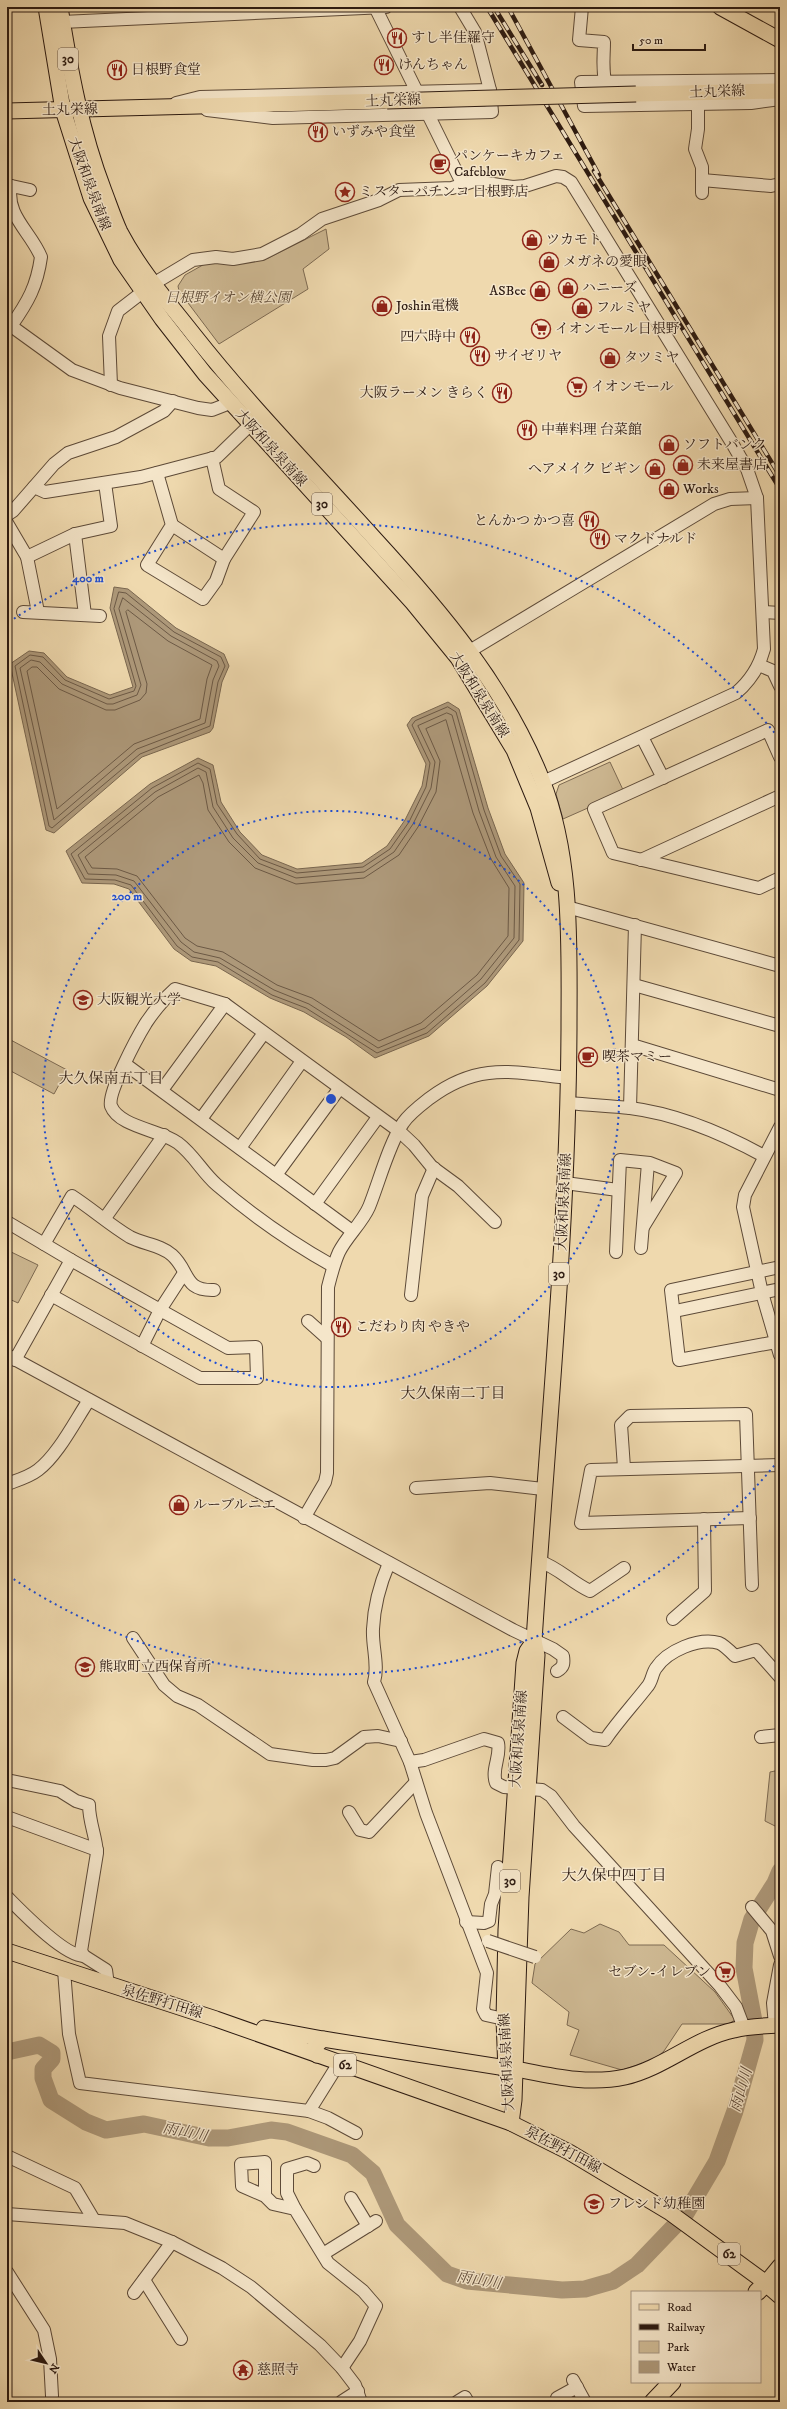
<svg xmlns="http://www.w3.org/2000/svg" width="787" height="2409" font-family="'IM FELL DW Pica','Noto Serif JP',serif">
	<rect width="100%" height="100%" fill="#efd9ae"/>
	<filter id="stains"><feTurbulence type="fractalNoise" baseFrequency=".005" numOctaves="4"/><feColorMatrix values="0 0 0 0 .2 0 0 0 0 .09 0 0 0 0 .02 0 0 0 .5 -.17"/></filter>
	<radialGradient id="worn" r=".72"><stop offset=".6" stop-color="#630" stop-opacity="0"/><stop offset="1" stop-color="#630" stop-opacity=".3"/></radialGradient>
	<g fill="#ceb993" stroke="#7d6a52">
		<polygon points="153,7 209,7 209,10 153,12"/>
		<polygon points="326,229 329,249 303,269 308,289 219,344 179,291 178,286 185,275 210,261 234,264 268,258"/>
		<polygon points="610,762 624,792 563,819 556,794 559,785"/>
		<polygon points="7,1038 67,1070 54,1094 7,1069"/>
		<polygon points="7,1250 38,1265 18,1303 7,1298"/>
		<polygon points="780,1770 780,1825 777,1827 765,1821 770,1772"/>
		<polygon points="600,1924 619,1932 629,1945 664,1945 715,1992 735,2020 728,2024 682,2024 664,2051 654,2060 622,2070 570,2055 579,2030 567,2025 569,2012 532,1983 535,1964 571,1929 584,1933"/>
	</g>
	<g fill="#ad9879" stroke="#79664f">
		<polygon points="114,587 128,589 176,628 224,654 229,666 222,682 213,728 210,732 142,757 54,833 46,830 10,664 29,651 44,653 67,677 110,695 133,687 110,608"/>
		<polygon points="448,702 459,709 488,808 505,854 524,883 523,941 487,986 429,1036 375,1058 346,1037 304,1012 270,998 216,966 191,961 174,949 129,889 114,884 82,883 66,851 150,784 198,758 213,765 221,802 240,832 262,855 297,869 362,863 387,846 405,820 422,786 426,764 407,725 412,718"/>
	</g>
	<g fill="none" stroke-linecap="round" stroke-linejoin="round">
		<g stroke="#6c5945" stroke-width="1">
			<polygon points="119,592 126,593 174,632 221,657 225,666 218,682 210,726 140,754 52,828 49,826 15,666 30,655 43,657 65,680 109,699 134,691 136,686 114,609"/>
			<polygon points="123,598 171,636 217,661 219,666 213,680 205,723 137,749 54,820 20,668 31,660 40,662 62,684 107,704 113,704 137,695 141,685 119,609"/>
			<polygon points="128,610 168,641 212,665 207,679 200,719 134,744 57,809 27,671 32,667 37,667 59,689 106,710 115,710 140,700 146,693 147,684 126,612"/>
			<polygon points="448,707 456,712 484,810 501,856 520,884 519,940 485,983 427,1033 377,1053 306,1008 272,995 218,962 192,957 177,946 131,885 115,880 85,879 71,854 152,788 198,763 210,769 217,804 237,834 260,859 297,873 363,867 390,849 409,822 426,787 430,763 412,725 415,721"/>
			<polygon points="447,713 452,715 479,811 496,857 515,886 514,938 481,979 425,1028 378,1048 309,1004 274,990 220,958 194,952 181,942 134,881 116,875 88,874 78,855 155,792 198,768 206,772 213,807 233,838 258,863 296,878 364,872 394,852 413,824 431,788 435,762 418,726"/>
			<polygon points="446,720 473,813 491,859 509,888 508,936 477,975 421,1023 379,1041 312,998 277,985 223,952 197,946 185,938 137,876 117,869 92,868 85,857 158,797 199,775 203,783 208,810 229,842 255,868 296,884 364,878 399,855 418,827 436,792 440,761 426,729"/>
		</g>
		<polyline stroke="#ad9879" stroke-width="17" points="7,2052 39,2045 52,2053 52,2059 43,2069 43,2078 51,2100 86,2122 106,2130 144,2124 209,2138 228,2138 271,2130 287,2132 352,2155 373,2173 397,2225 447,2274 467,2281 562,2290 585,2289 613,2281 637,2265 685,2215 717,2161 735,2111 755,2040 754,2021 744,1968 745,1943 752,1919 775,1883 780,1871"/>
		<g stroke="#5d4a38" stroke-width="14">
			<g id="minor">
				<polyline points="375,7 462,183"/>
				<path d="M 582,7 L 579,40 L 604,42 C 604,57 602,65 605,82"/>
				<polyline points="62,22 386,7"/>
				<polyline points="780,80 581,82 584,106 751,103 780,99"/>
				<polyline points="176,103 200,97 490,90"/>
				<polyline points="698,104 698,129 695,149 702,167 702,193"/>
				<polyline points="207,110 273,118 492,112 490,90 475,32 460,7"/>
				<polyline points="702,180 771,186 780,184"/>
				<polyline points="7,185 30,190"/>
				<polyline points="7,323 72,370 120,388 198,408 212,410 230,403"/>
				<path d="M 11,326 C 28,302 37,286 41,257 C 31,232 5,215 11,186"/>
				<path d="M 111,385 L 109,336 L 118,311 L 153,284 L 193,260 L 216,257 L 233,259 L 262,254 L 301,234 L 322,219 L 379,200 L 399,190 L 452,188 L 474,181 L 513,187 L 525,186 L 556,176 L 563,177 L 571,182 L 732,443 L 747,469 L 757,498 L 764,649 C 759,668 750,681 736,693 L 543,782"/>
				<polyline points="157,473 172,525 147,565 203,599 216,581 224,559"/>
				<polyline points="34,487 45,492 141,477 217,457 250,425"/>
				<polyline points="7,515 13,511 54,464 68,453 116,437 164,411 173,401"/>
				<polyline points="7,523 27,557 38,612"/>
				<polyline points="172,525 224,559 254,512 219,489 212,458"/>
				<polyline points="75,534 85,615"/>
				<polyline points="27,557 75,534 111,526 105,483"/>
				<polyline points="23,612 100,616"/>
				<polyline points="764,612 780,613"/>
				<polyline points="463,655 714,504 730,499 757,498"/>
				<polyline points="759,665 773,671 780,686"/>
				<polyline points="642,737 663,778"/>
				<polyline points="780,757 768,730 594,809 613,853 759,888 780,878"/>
				<polyline points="641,860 780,796"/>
				<polyline points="567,907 780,966"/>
				<polyline points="634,985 780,1026"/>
				<polyline points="632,1045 780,1090"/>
				<polyline points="125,1064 352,1231"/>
				<polyline points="162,1090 225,1004"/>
				<path d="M 569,1103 C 589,1105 610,1106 630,1108 C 678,1114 722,1133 764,1156"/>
				<polyline points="630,1108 635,925"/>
				<polyline points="201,1119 264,1033"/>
				<polyline points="780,1127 745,1195 743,1207 762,1293 780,1355"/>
				<polyline points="240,1148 302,1061"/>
				<polyline points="276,1175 339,1089"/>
				<polyline points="565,1183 618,1190"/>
				<polyline points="315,1204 378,1117"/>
				<polyline points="105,1218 164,1135"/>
				<polyline points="7,1222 71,1260 228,1348 256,1347 257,1378 200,1378 51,1295"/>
				<path d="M 44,1244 L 72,1196 C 92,1209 110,1225 130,1237 C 143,1244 161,1245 172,1255 C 190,1271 183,1291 214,1290"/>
				<polyline points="641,1248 648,1163"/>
				<polyline points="616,1252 620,1160 650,1163 676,1173 643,1227"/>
				<path d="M 333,1266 C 292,1243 253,1216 217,1185 C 202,1172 194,1155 178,1143 C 161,1130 119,1127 111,1106 C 107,1093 138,1036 146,1023 C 154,1011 165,998 175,989 L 225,1004 L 399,1131 L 414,1145 L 432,1167 L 458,1186 L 495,1222"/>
				<polyline points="411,1295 422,1196 434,1168"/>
				<polyline points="675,1311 780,1289"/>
				<polyline points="308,1321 327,1338"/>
				<polyline points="776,1342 679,1360 671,1290 780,1267"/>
				<polyline points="142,1346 160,1310 184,1273"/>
				<path d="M 7,1355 L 513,1630 L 553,1649 L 563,1656 C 564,1663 564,1667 557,1671"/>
				<polyline points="15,1360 71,1260"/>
				<polyline points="624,1468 621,1425 630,1416 746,1414 752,1585"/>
				<path d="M 7,1484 C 18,1480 29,1477 38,1470 C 58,1455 75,1421 89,1400"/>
				<polyline points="416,1488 490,1483 543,1489"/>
				<path d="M 304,1518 L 325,1482 L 327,1473 L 328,1287 C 331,1275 334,1263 339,1252 C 347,1236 362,1223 369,1207 C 379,1182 389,1144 403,1123 C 410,1113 421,1105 430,1098 C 478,1062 513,1072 568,1078"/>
				<polyline points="750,1518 581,1523 591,1470 780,1465"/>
				<path d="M 539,1561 C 559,1568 571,1582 590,1591 L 624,1568"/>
				<path d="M 389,1563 C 380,1584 374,1606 373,1629 C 372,1647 379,1665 374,1682 L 410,1762 L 426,1813 L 487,1973 L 483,2009 L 486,2015 L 504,2019"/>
				<polyline points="673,1619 705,1591 704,1519"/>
				<polyline points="133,1638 164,1685 177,1696 198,1705 270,1754 313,1760 326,1760 335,1758 364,1737 378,1736 401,1741"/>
				<path d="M 563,1717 L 591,1738 L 605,1740 C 618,1721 633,1705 647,1687 C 652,1682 652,1673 656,1668 C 667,1651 699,1637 719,1643 C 724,1645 731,1652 735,1656 L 756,1650 L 780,1677"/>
				<polyline points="761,1737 780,1735"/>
				<path d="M 410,1762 L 424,1760 L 484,1739 L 498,1743 C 501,1757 491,1769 496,1783 L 504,1787 L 542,1790 L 551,1796 L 574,1826 L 720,1986 L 736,2007 L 744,2028"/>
				<path d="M 7,1780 L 60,1791 L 76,1801 L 89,1805 C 89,1822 96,1836 97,1853 L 81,1951 L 84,1956 L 106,1970 L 108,1985"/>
				<polyline points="349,1812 360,1830 369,1832 416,1782"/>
				<polyline points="7,1817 97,1850"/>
				<path d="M 7,1897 C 22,1912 64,1956 84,1956"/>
				<polyline points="752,1907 772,1931 780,1956"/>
				<polyline points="466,1922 484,1923 489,1921 491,1904 495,1894 498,1867"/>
				<polyline points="64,1970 69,2034 80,2083 309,2111 339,2063"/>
				<polyline points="775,2026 773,2003 780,1965"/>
				<polyline points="309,2111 328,2118 356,2133"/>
				<polyline points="7,2156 75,2188 94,2220"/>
				<polyline points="265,2196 265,2162 241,2164 242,2186 265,2196 273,2204 295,2209 328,2263 363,2291 376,2306 360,2341 342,2368"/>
				<polyline points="351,2198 368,2226"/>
				<polyline points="295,2209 287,2193 287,2169 307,2163 314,2166"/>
				<polyline points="7,2214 125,2223 172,2242 222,2268 251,2287 320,2345 342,2368 355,2385 361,2402"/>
				<polyline points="323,2254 376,2221"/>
				<polyline points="7,2272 44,2330 50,2359 52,2396"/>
				<polyline points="144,2280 181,2339"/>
				<polyline points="134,2293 172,2242"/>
				<polyline points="573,2380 585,2402"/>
				<polyline points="557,2398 577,2387"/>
				<polyline points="341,2402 358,2391"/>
				<polyline points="457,2402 465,2397 468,2402"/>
			</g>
		</g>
		<g stroke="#2c1a11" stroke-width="17">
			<g id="major">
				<polyline points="46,7 63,110 91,198 121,260 162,319 205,374 413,603 458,658 514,750 538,808 559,883"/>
				<path d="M 60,7 C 70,70 81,131 104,191 C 109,204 114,219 120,232 C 140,270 168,302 194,335 C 250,406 313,470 373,537 C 440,610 505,686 542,780 C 573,859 569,946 569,1029 C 568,1233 547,1437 534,1641 L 537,1655 L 521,1897 L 514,2100 L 511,2123"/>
				<polyline points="720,7 780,40"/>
				<polyline points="636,94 780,91"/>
				<polyline points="7,111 387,101"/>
				<polyline points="7,1951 216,2019 511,2123 569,2152 669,2212 766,2283 780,2266"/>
				<polyline points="264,2028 323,2039"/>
				<polyline points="317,2055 314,2048 323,2039 506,2068"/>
				<path d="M 516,2069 C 552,2076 588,2085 625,2077 C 664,2068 695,2038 734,2030 C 749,2026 765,2026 780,2025"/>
				<polyline points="506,2072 504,2019 506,1930 524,1663 527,1651 534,1641"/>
			</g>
		</g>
		<g stroke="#2c1a11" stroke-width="19">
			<g id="highway">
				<polyline points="757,2292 766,2283 780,2295"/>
				<polyline points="653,2402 672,2382"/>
			</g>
		</g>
		<use href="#minor" stroke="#f5e6ca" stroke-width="12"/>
		<use href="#major" stroke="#efd9ae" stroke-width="15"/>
		<use href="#highway" stroke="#efd9ae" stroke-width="17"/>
		<g stroke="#2c1a11" stroke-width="4.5">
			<g id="rail">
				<polyline points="487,7 780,489"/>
				<polyline points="494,7 542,85"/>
				<polyline points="508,7 599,175"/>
				<polyline points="594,171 780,476"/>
			</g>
		</g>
		<use href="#rail" stroke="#f5e6ca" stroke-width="3" stroke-dasharray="9" stroke-linecap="butt"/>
		<g stroke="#5d4a38" stroke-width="14" stroke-linecap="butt">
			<polyline id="minor-bridge" points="488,1941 535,1957"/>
		</g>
		<g stroke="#2c1a11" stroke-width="17" stroke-linecap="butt">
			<polyline id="major-bridge" points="387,101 636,94"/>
		</g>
		<use href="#minor-bridge" stroke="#f5e6ca" stroke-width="12"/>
		<use href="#major-bridge" stroke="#efd9ae" stroke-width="15"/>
	</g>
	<g fill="none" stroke="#1d4ed8" stroke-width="2" stroke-dasharray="2 4">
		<circle cx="331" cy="1099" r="288"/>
		<path d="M778 1461A575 575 0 0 1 9 1576M9 622A575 575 0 0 1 778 737"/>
	</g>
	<defs>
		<g id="restaurant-ring" transform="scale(1)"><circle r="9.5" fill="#f5e6ca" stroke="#8f2418" stroke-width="1.5"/><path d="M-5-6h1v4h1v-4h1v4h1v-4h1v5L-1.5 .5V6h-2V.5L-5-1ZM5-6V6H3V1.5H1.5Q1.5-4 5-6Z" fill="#8f2418"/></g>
		<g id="cafe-ring" transform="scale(1)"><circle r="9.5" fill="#f5e6ca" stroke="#8f2418" stroke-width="1.5"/><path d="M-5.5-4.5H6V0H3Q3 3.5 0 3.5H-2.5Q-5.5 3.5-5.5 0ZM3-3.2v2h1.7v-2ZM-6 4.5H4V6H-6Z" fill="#8f2418"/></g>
		<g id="sight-ring" transform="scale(1)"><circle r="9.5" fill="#f5e6ca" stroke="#8f2418" stroke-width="1.5"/><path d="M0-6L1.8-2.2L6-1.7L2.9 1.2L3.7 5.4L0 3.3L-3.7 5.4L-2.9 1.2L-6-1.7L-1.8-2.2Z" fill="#8f2418"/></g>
		<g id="shop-ring" transform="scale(1)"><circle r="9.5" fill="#f5e6ca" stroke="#8f2418" stroke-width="1.5"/><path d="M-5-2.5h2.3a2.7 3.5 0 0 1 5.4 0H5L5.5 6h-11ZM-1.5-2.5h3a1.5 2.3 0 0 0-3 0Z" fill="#8f2418"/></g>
		<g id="supermarket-ring" transform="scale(1)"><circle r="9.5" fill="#f5e6ca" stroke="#8f2418" stroke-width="1.5"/><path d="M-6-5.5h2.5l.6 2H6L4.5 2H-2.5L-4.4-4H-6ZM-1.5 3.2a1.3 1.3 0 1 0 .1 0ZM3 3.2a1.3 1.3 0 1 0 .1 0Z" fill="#8f2418"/></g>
		<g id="university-ring" transform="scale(1)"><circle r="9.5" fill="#f5e6ca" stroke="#8f2418" stroke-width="1.5"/><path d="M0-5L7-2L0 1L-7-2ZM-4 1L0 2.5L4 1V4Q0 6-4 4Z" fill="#8f2418"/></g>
		<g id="school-ring" transform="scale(1)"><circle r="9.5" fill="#f5e6ca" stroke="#8f2418" stroke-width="1.5"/><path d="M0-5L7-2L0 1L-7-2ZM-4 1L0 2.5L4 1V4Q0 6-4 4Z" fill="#8f2418"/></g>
		<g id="temple-ring" transform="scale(1)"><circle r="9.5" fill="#f5e6ca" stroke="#8f2418" stroke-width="1.5"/><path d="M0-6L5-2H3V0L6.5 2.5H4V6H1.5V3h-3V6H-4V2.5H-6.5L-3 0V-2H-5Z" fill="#8f2418"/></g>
	</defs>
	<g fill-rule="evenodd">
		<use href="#restaurant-ring" x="397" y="38"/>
		<use href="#restaurant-ring" x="384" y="65"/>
		<use href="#restaurant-ring" x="117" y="70"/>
		<use href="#restaurant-ring" x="318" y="132"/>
		<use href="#cafe-ring" x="440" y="164"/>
		<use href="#sight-ring" x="345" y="192"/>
		<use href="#shop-ring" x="532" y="240"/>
		<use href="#shop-ring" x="549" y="262"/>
		<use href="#shop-ring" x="568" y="288"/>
		<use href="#shop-ring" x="540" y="291"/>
		<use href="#shop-ring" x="382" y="306"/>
		<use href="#shop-ring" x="582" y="308"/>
		<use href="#supermarket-ring" x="541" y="329"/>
		<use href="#restaurant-ring" x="470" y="337"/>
		<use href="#restaurant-ring" x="480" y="356"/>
		<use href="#shop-ring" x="610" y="358"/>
		<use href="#supermarket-ring" x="577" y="387"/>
		<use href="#restaurant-ring" x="502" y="393"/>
		<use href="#restaurant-ring" x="527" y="430"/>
		<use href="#shop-ring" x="669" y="445"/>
		<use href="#shop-ring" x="683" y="465"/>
		<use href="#shop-ring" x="655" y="469"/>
		<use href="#shop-ring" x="669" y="489"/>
		<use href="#restaurant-ring" x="589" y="521"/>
		<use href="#restaurant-ring" x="600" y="539"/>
		<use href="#university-ring" x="83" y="1000"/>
		<use href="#cafe-ring" x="588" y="1057"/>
		<use href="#restaurant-ring" x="341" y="1327"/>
		<use href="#shop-ring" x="179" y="1505"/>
		<use href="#school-ring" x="85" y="1667"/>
		<use href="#supermarket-ring" x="725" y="1972"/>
		<use href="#school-ring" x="594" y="2204"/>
		<use href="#temple-ring" x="243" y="2370"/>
	</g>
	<g text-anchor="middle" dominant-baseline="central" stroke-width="3" stroke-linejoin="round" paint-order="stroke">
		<g fill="#f5e6ca" stroke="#685748" stroke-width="1">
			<rect x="58" y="48" width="20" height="22" rx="3"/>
			<rect x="312" y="493" width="20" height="22" rx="3"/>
			<rect x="549" y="1263" width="20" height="22" rx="3"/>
			<rect x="500" y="1870" width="20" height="22" rx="3"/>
			<rect x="334" y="2054" width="22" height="22" rx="3"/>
			<rect x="718" y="2243" width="22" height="22" rx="3"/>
		</g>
		<g font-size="13" font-weight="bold" fill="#2c1a11">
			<text x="68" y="59">30</text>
			<text x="322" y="504">30</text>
			<text x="559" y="1274">30</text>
			<text x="510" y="1881">30</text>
			<text x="345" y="2065">62</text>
			<text x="729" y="2254">62</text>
		</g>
		<g font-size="14" fill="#2c1a11" stroke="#f5e6ca" text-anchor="start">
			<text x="411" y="38">すし半佳羅守</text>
			<text x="398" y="65">けんちゃん</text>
			<text x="131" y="70">日根野食堂</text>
			<text x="332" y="132">いずみや食堂</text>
			<text x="454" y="156">パンケーキカフェ<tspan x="454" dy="16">Cafeblow</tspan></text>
			<text x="359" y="192">ミスターパチンコ 日根野店</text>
			<text x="546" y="240">ツカモト</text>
			<text x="563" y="262">メガネの愛眼</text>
			<text x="582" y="288">ハニーズ</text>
			<text x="526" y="291" text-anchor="end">ASBee</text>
			<text x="396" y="306">Joshin電機</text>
			<text x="596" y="308">フルミヤ</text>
			<text x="555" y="329">イオンモール日根野</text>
			<text x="456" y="337" text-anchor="end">四六時中</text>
			<text x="494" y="356">サイゼリヤ</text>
			<text x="624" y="358">タツミヤ</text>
			<text x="591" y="387">イオンモール</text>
			<text x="488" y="393" text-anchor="end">大阪ラーメン きらく</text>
			<text x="541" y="430">中華料理 台菜館</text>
			<text x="683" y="445">ソフトバンク</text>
			<text x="697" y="465">未来屋書店</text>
			<text x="641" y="469" text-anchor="end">ヘアメイク ビギン</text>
			<text x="683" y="489">Works</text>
			<text x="575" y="521" text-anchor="end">とんかつ かつ喜</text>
			<text x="614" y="539">マクドナルド</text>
			<text x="97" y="1000">大阪観光大学</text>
			<text x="602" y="1057">喫茶マミー</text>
			<text x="355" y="1327">こだわり肉 やきや</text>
			<text x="193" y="1505">ルーブルニエ</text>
			<text x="99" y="1667">熊取町立西保育所</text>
			<text x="711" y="1972" text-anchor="end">セブン-イレブン</text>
			<text x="608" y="2204">フレンド幼稚園</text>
			<text x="257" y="2370">慈照寺</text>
		</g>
		<g font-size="14" fill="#2c1a11" stroke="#f5e6ca">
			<text transform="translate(717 92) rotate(-2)">土丸栄線</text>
			<text transform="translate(393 101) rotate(-2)">土丸栄線</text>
			<text transform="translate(70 110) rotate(-1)">土丸栄線</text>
			<text transform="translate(89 184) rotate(70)">大阪和泉泉南線</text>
			<text transform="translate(271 448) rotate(48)">大阪和泉泉南線</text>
			<text transform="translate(479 695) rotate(58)">大阪和泉泉南線</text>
			<text transform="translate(564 1202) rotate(-87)">大阪和泉泉南線</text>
			<text transform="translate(519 1739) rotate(-86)">大阪和泉泉南線</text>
			<text transform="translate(162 2002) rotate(17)">泉佐野打田線</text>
			<text transform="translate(507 2062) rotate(-93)">大阪和泉泉南線</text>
			<text transform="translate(563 2150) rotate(28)">泉佐野打田線</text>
		</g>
		<g font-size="14" font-style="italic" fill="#5d4a38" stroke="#f5e6ca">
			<text x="228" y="298">日根野イオン横公園</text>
		</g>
		<g font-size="15" fill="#2c1a11" stroke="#f5e6ca">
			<text x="111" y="1078">大久保南五丁目</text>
			<text x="453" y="1393">大久保南二丁目</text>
			<text x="614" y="1875">大久保中四丁目</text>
		</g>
		<g font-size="15" font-style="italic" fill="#604c3b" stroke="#f5e6ca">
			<text transform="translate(741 2090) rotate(-74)">雨山川</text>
			<text transform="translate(185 2132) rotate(12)">雨山川</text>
			<text transform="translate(479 2280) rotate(10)">雨山川</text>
		</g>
	</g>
	<circle cx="331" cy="1099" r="6" fill="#1d4ed8" stroke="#f5e6ca" stroke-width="2"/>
	<g font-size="12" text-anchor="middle" font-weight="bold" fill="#1d4ed8" stroke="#f5e6ca" stroke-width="3" stroke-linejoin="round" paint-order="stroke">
		<text x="88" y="582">400 m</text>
		<text x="127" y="900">200 m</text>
	</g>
	<rect width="787" height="2409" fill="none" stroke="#efd9ae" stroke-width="24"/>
	<rect x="8" y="8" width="771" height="2393" fill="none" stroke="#2c1a11" stroke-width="2"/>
	<rect x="12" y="12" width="763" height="2385" fill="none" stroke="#2c1a11"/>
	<rect x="631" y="2291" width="130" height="92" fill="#f5e6ca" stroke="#a59480"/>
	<rect x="639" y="2304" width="20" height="6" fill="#efd9ae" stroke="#a59480"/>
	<text x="667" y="2311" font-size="12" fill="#2c1a11">Road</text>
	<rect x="639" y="2324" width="20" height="6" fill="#2c1a11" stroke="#a59480"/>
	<text x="667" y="2331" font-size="12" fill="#2c1a11">Railway</text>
	<rect x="639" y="2341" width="20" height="12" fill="#ceb993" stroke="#a59480"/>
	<text x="667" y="2351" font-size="12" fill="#2c1a11">Park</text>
	<rect x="639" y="2361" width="20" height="12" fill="#ad9879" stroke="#a59480"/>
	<text x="667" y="2371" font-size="12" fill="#2c1a11">Water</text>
	<g transform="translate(46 2363) rotate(125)" stroke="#f5e6ca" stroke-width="3" paint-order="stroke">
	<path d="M0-3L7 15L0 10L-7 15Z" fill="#2c1a11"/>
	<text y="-6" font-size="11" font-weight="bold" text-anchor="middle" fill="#2c1a11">N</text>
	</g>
	<path d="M633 44v6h72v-6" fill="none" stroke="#2c1a11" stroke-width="2"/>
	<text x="639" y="44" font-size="12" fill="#2c1a11" stroke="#f5e6ca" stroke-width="3" paint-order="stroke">50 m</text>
	<rect width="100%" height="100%" filter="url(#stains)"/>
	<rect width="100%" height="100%" fill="url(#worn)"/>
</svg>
